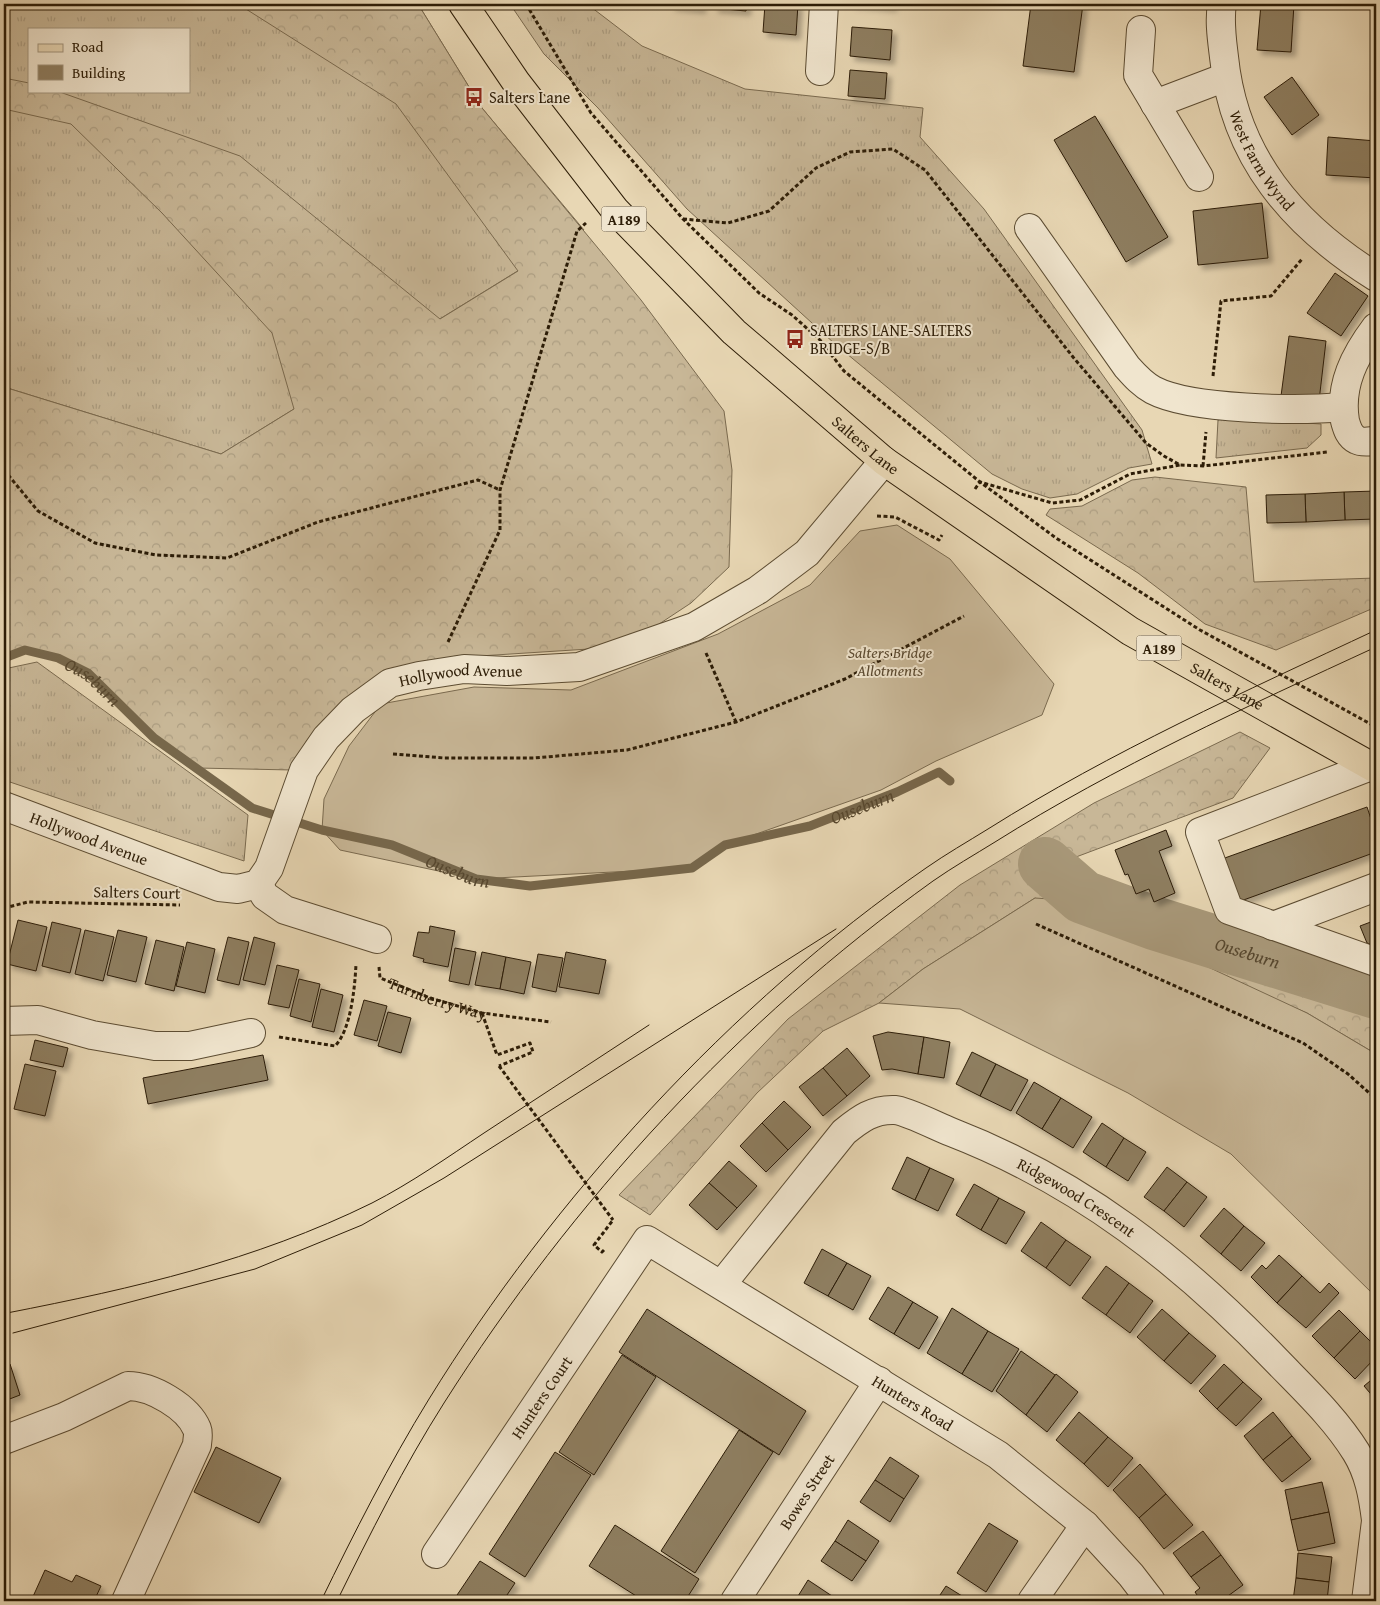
<svg xmlns="http://www.w3.org/2000/svg" width="1380" height="1605" font-family="'Gentium Book Plus',serif">
	<defs>
		<pattern id="grass-tufts" width="24" height="20" patternUnits="userSpaceOnUse" patternTransform="scale(1.25)"><rect width="24" height="20" fill="#c8b797"/><path d="M3 7l-1-3M5 7V3M7 7l1-3M15 17l-1-3M17 17v-4M19 17l1-3" fill="none" stroke="#ac9d81"/></pattern>
		<pattern id="forest-crowns" width="20" height="18" patternUnits="userSpaceOnUse" patternTransform="scale(1.25)"><rect width="20" height="18" fill="#c8b797"/><path d="M2 6a3 3 0 1 1 6 0M12 15a3 3 0 1 1 6 0" fill="none" stroke="#ac9d81"/></pattern>
		<filter id="shadow"><feDropShadow dx="4.5" dy="4.5" stdDeviation="2.5" flood-color="#0004"/></filter>
	</defs>
	<rect width="100%" height="100%" fill="#e8d7b4"/>
	<filter id="stains"><feTurbulence type="fractalNoise" baseFrequency=".004" numOctaves="4"/><feColorMatrix values="0 0 0 0 .2 0 0 0 0 .09 0 0 0 0 .02 0 0 0 .5 -.17"/></filter>
	<radialGradient id="worn" r=".72"><stop offset=".6" stop-color="#630" stop-opacity="0"/><stop offset="1" stop-color="#630" stop-opacity=".3"/></radialGradient>
	<g fill="url(#grass-tufts)" stroke="#7a6a4f" fill-rule="evenodd">
		<path d="M 4,4 L 418,4 L 482,108 L 584,230 L 221,454 L 4,387 ZM 29,29 L 189,29 L 189,91 L 29,91 Z"/>
		<polygon points="510,4 587,4 642,46 745,89 923,108 920,137 984,209 1142,430 1152,464 1129,468 1077,494 1050,498 1022,489 992,474 835,344 687,209 598,108 544,54"/>
		<polygon points="1227,418 1321,424 1321,435 1307,448 1216,458 1218,420"/>
		<polygon points="37,662 248,815 244,861 4,780 4,669"/>
	</g>
	<g fill="url(#forest-crowns)" stroke="#7a6a4f">
		<polygon points="238,4 418,4 482,108 641,300 724,411 732,470 729,567 691,603 644,634 589,649 464,657 389,669 342,701 307,740 292,770 197,768 154,738 88,673 58,658 25,650 4,658 4,387 221,454 294,409 272,333 162,213 71,124 4,109 4,78 29,83 29,91 57,91 240,156 440,319 518,271 396,104"/>
		<polygon points="1155,477 1246,487 1254,582 1376,578 1376,607 1276,650 1205,624 1138,573 1046,515 1050,509 1082,506 1132,480"/>
		<polygon points="1240,732 1270,748 1233,798 1068,860 1099,885 1138,907 1221,927 1376,980 1376,1054 1307,1013 1035,898 923,969 879,1003 823,1031 757,1093 650,1215 619,1195 788,1019 960,885 1094,803"/>
	</g>
	<g fill="#c8b797" stroke="#7a6a4f">
		<polygon points="897,525 950,559 1054,684 1042,715 936,761 881,790 725,845 692,868 476,879 340,850 322,830 324,799 349,746 381,704 474,687 571,690 718,634 810,585 860,531"/>
		<polygon points="1035,898 1064,900 1307,1013 1376,1054 1376,1297 1231,1154 1128,1093 960,1009 879,1003 923,969"/>
	</g>
	<g fill="none" stroke-linecap="round" stroke-linejoin="round">
		<path stroke="#77674b" stroke-width="9" id="s1" d="M 4,658 L 25,650 L 58,658 L 88,673 L 154,738 L 252,808 L 322,830 L 392,845 L 476,879 L 530,886 L 692,868 L 725,845 L 810,826 L 897,792 L 939,772 L 950,781"/>
		<path stroke="#a89879" stroke-width="54" id="s2" d="M 1045,864 L 1083,897 L 1154,923 L 1376,992"/>
	</g>
	<g fill="#8e7e61" stroke="#2d1d07" filter="url(#shadow)">
		<polygon points="671,4 702,4 701,9 671,6"/>
		<polygon points="714,4 747,4 746,11 714,8"/>
		<polygon points="765,4 798,4 796,35 763,32"/>
		<polygon points="852,4 893,4 892,7"/>
		<polygon points="1031,4 1083,4 1074,72 1023,66"/>
		<polygon points="1261,4 1294,4 1291,52 1257,50"/>
		<polygon points="852,27 892,30 890,60 850,56"/>
		<polygon points="850,70 887,73 885,99 848,96"/>
		<polygon points="1292,77 1319,115 1292,135 1264,97"/>
		<polygon points="1095,116 1168,237 1126,262 1054,140"/>
		<polygon points="1328,137 1376,141 1376,178 1326,175"/>
		<polygon points="1262,203 1268,258 1198,265 1193,211"/>
		<polygon points="1335,273 1368,296 1341,336 1307,313"/>
		<polygon points="1289,336 1326,341 1319,401 1281,396"/>
		<polygon points="1376,491 1376,519 1345,520 1344,492"/>
		<polygon points="1344,492 1345,520 1306,522 1305,494"/>
		<polygon points="1305,494 1306,522 1267,523 1266,495"/>
		<polygon points="1367,807 1376,834 1376,852 1238,902 1222,859"/>
		<polygon points="1166,830 1172,846 1159,851 1175,893 1154,902 1149,889 1136,894 1128,874 1125,875 1115,850"/>
		<polygon points="18,920 47,927 36,971 7,964"/>
		<polygon points="1376,920 1376,947 1367,943 1360,926"/>
		<polygon points="52,922 81,929 70,973 42,966"/>
		<polygon points="430,926 455,931 448,967 423,962 424,959 413,956 418,932 429,933"/>
		<polygon points="85,930 114,937 103,981 75,974"/>
		<polygon points="118,930 147,937 136,982 107,975"/>
		<polygon points="228,937 249,942 239,985 217,980"/>
		<polygon points="254,937 275,943 265,985 243,980"/>
		<polygon points="156,940 184,947 174,991 145,984"/>
		<polygon points="187,942 215,949 205,993 176,986"/>
		<polygon points="455,948 476,952 469,985 449,981"/>
		<polygon points="482,952 506,957 500,989 475,985"/>
		<polygon points="566,952 606,960 599,994 559,987"/>
		<polygon points="538,954 563,958 556,992 532,987"/>
		<polygon points="506,957 531,962 524,994 500,989"/>
		<polygon points="277,965 299,970 289,1008 268,1004"/>
		<polygon points="299,979 320,984 311,1022 290,1016"/>
		<polygon points="321,989 343,995 334,1032 312,1027"/>
		<polygon points="364,1000 387,1006 377,1041 354,1035"/>
		<polygon points="388,1012 411,1018 401,1053 378,1046"/>
		<polygon points="888,1032 924,1037 918,1074 892,1069 882,1070 873,1036"/>
		<polygon points="924,1037 950,1042 944,1078 918,1074"/>
		<polygon points="35,1040 68,1048 63,1067 30,1060"/>
		<polygon points="847,1048 870,1076 847,1096 823,1068"/>
		<polygon points="972,1052 996,1064 980,1096 956,1084"/>
		<polygon points="263,1055 268,1080 148,1104 143,1078"/>
		<polygon points="25,1064 56,1071 45,1116 14,1109"/>
		<polygon points="996,1064 1028,1080 1011,1111 980,1096"/>
		<polygon points="823,1068 847,1096 823,1116 799,1087"/>
		<polygon points="1034,1082 1061,1098 1042,1129 1016,1113"/>
		<polygon points="1061,1098 1092,1117 1073,1148 1042,1129"/>
		<polygon points="784,1101 811,1127 788,1150 762,1123"/>
		<polygon points="762,1123 788,1150 766,1172 740,1146"/>
		<polygon points="1102,1123 1124,1138 1106,1167 1083,1152"/>
		<polygon points="1124,1138 1146,1152 1128,1181 1106,1167"/>
		<polygon points="907,1157 930,1168 915,1200 892,1189"/>
		<polygon points="729,1161 757,1186 737,1208 709,1183"/>
		<polygon points="1167,1167 1187,1182 1164,1211 1144,1197"/>
		<polygon points="930,1168 954,1179 938,1211 915,1200"/>
		<polygon points="1187,1182 1207,1197 1184,1227 1164,1211"/>
		<polygon points="709,1183 737,1208 717,1230 689,1205"/>
		<polygon points="974,1184 999,1198 981,1230 956,1215"/>
		<polygon points="999,1198 1025,1212 1006,1244 981,1230"/>
		<polygon points="1224,1208 1244,1226 1221,1254 1200,1236"/>
		<polygon points="1041,1222 1066,1240 1046,1268 1021,1251"/>
		<polygon points="1244,1226 1265,1243 1241,1271 1221,1254"/>
		<polygon points="1066,1240 1091,1257 1070,1286 1046,1268"/>
		<polygon points="822,1249 847,1263 828,1296 804,1283"/>
		<polygon points="1279,1255 1302,1276 1277,1303 1251,1277 1262,1265 1266,1269"/>
		<polygon points="847,1263 871,1276 853,1310 828,1296"/>
		<polygon points="1106,1266 1129,1283 1106,1315 1082,1298"/>
		<polygon points="1302,1276 1320,1293 1329,1283 1339,1293 1306,1328 1277,1303"/>
		<polygon points="1129,1283 1153,1301 1130,1333 1106,1315"/>
		<polygon points="888,1287 913,1302 894,1334 869,1319"/>
		<polygon points="913,1302 938,1317 919,1349 894,1334"/>
		<polygon points="952,1308 988,1331 962,1374 927,1353"/>
		<polygon points="647,1309 806,1411 779,1455 619,1352"/>
		<polygon points="1162,1309 1189,1333 1164,1361 1137,1337"/>
		<polygon points="1339,1310 1360,1331 1334,1358 1312,1336"/>
		<polygon points="988,1331 1019,1349 992,1392 962,1374"/>
		<polygon points="1360,1331 1376,1347 1376,1357 1355,1379 1334,1358"/>
		<polygon points="1189,1333 1216,1356 1191,1384 1164,1361"/>
		<polygon points="1021,1351 1055,1375 1026,1415 996,1391"/>
		<polygon points="622,1355 656,1377 594,1475 559,1452"/>
		<polygon points="10,1364 20,1395 7,1400 9,1406 4,1408 4,1367"/>
		<polygon points="1224,1364 1243,1382 1217,1409 1199,1391"/>
		<polygon points="1056,1374 1078,1392 1047,1432 1026,1415"/>
		<polygon points="1376,1376 1376,1400 1364,1386"/>
		<polygon points="1243,1382 1262,1399 1236,1426 1217,1409"/>
		<polygon points="1079,1412 1108,1437 1084,1464 1056,1440"/>
		<polygon points="1273,1412 1292,1436 1263,1460 1244,1436"/>
		<polygon points="739,1430 773,1452 695,1573 661,1551"/>
		<polygon points="1292,1436 1311,1459 1282,1482 1263,1460"/>
		<polygon points="1108,1437 1133,1458 1108,1487 1084,1464"/>
		<polygon points="216,1447 281,1478 259,1523 194,1492"/>
		<polygon points="555,1452 591,1475 525,1577 489,1554"/>
		<polygon points="890,1457 919,1476 904,1499 875,1480"/>
		<polygon points="1140,1464 1166,1494 1139,1518 1113,1490"/>
		<polygon points="875,1480 904,1499 890,1522 860,1502"/>
		<polygon points="1322,1482 1329,1512 1291,1520 1285,1490"/>
		<polygon points="1166,1494 1193,1525 1164,1549 1139,1518"/>
		<polygon points="1329,1512 1335,1543 1298,1551 1291,1520"/>
		<polygon points="848,1520 879,1541 866,1561 835,1541"/>
		<polygon points="989,1523 1018,1541 986,1592 957,1573"/>
		<polygon points="615,1525 699,1579 685,1601 644,1601 589,1566"/>
		<polygon points="1203,1531 1221,1555 1191,1577 1173,1553"/>
		<polygon points="835,1541 866,1561 852,1581 821,1561"/>
		<polygon points="1298,1553 1332,1557 1329,1582 1296,1578"/>
		<polygon points="1221,1555 1243,1585 1221,1601 1201,1601 1195,1592 1200,1588 1191,1577"/>
		<polygon points="480,1561 515,1583 503,1601 453,1601"/>
		<polygon points="45,1570 72,1582 76,1575 101,1586 94,1601 31,1601"/>
		<polygon points="1296,1578 1329,1582 1327,1601 1293,1601"/>
		<polygon points="808,1580 838,1600 838,1601 795,1601"/>
		<polygon points="946,1586 970,1601 936,1601"/>
	</g>
	<g fill="none" stroke-linecap="round" stroke-linejoin="round">
		<g stroke="#5c4c32" stroke-width="30">
			<g id="minor">
				<path id="s4" d="M 1222,4 C 1219,21 1222,40 1224,57 C 1234,157 1293,225 1376,277"/>
				<polyline points="1141,30 1138,75 1199,177"/>
				<polyline points="820,71 824,4"/>
				<polyline points="1155,104 1226,77"/>
				<path d="M 1029,228 L 1127,367 C 1135,376 1142,384 1153,390 C 1191,410 1299,411 1343,407"/>
				<path d="M 1376,327 C 1355,355 1339,385 1345,421 C 1347,428 1349,436 1357,440 C 1362,443 1371,441 1376,441"/>
				<polyline points="1371,766 1200,832 1229,910 1376,962"/>
				<path id="s5" d="M 4,806 L 219,887 L 238,889 L 258,884 L 269,868 L 304,770 L 326,738 L 353,710 L 390,683 L 419,676 L 464,669 L 507,671 L 579,667 L 694,627 L 758,590 L 807,553 L 884,461"/>
				<polyline points="258,884 265,896 285,910 377,939"/>
				<polyline points="1273,926 1376,887"/>
				<polyline points="4,1021 38,1020 92,1035 155,1046 190,1046 251,1033"/>
				<path id="s6" d="M 722,1284 L 844,1132 C 860,1119 873,1109 895,1110 C 907,1111 938,1127 951,1132 C 1080,1182 1182,1262 1277,1361 C 1304,1389 1335,1418 1356,1452 C 1369,1473 1373,1496 1376,1520"/>
				<path d="M 4,1440 L 64,1417 L 128,1386 C 152,1386 188,1407 197,1429 C 199,1434 197,1441 197,1445 L 126,1601"/>
				<path id="s7" d="M 436,1554 L 647,1240 L 998,1455 L 1085,1525 L 1131,1575 L 1151,1601"/>
				<path id="s8" d="M 735,1601 L 879,1381"/>
				<polyline points="1032,1601 1085,1525"/>
				<polyline points="1366,1601 1376,1521"/>
			</g>
		</g>
		<g stroke="#2d1d07" stroke-width="30">
			<g id="major">
				<path id="s9" d="M 463,4 L 516,82 L 615,210 L 734,332 L 884,461 L 1130,631 L 1376,769"/>
			</g>
		</g>
		<g stroke="#2d1d07" stroke-width="3" stroke-dasharray="4 2.5" stroke-linecap="butt">
			<polyline points="526,4 591,113 683,219 759,293 792,315 820,340 844,371 980,482 1056,538 1200,630 1376,727"/>
			<polyline points="683,219 728,223 769,211 816,168 850,152 893,149 925,170 1073,357 1146,443 1164,456 1180,465 1203,466 1327,452"/>
			<polyline points="1213,376 1221,301 1271,296 1302,259"/>
			<polyline points="1203,466 1206,432"/>
			<polyline points="4,470 38,511 95,543 156,555 227,558 318,522 478,480 500,490"/>
			<polyline points="975,489 980,482 1052,503 1080,500 1130,474 1180,465"/>
			<polyline points="877,516 895,517 939,540 942,535"/>
			<polyline points="448,642 500,530 500,490 577,231 586,223"/>
			<polyline points="706,653 736,722"/>
			<polyline points="393,754 444,758 534,758 627,750 736,722 845,679 964,616"/>
			<polyline points="4,908 28,902 180,905"/>
			<polyline points="1036,924 1303,1043 1348,1074 1376,1099"/>
			<path id="s3" d="M 379,967 L 380,978 L 430,998 L 482,1013 L 551,1022"/>
			<polyline points="482,1013 497,1055 530,1043 533,1052 499,1066"/>
			<path d="M 279,1037 L 335,1046 C 351,1030 355,986 356,964"/>
			<polyline points="604,1250 602,1252 594,1245 613,1220"/>
		</g>
		<use href="#minor" stroke="#f0e5ce" stroke-width="28"/>
		<use href="#major" stroke="#e8d7b4" stroke-width="28"/>
		<g stroke="#2d1d07" stroke-width="1">
			<path d="M 7,1313 C 135,1288 254,1261 372,1203 C 411,1183 448,1157 484,1133 C 539,1097 594,1061 649,1025"/>
			<polyline points="13,1333 255,1269 362,1225 444,1178 836,929"/>
			<path d="M 321,1601 C 354,1533 389,1464 429,1399 C 553,1198 731,1003 926,868 C 946,854 967,842 988,829 C 1112,751 1244,692 1376,630"/>
			<path d="M 337,1601 C 370,1534 404,1466 444,1403 C 573,1200 738,1021 933,881 C 953,867 974,855 995,842 C 1116,766 1246,707 1376,647"/>
		</g>
		<polyline stroke="#2d1d07" stroke-width="3" stroke-dasharray="4 2.5" stroke-linecap="butt" points="499,1066 613,1220"/>
	</g>
	<defs>
		<g id="bus-bare" transform="scale(1.5)"><path d="M-5-6H5V4H4V6H2V4H-2V6H-4V4H-5ZM-3.5-4V0h7V-4ZM-3.5 1.2v1.5H-2V1.2ZM2 1.2v1.5H3.5V1.2Z" fill="#8f2418" stroke="#f0e5ce" stroke-width="2.5" paint-order="stroke"/></g>
	</defs>
	<g fill-rule="evenodd">
		<use href="#bus-bare" x="474" y="97"/>
		<use href="#bus-bare" x="795" y="339"/>
	</g>
	<g text-anchor="middle" dominant-baseline="central" stroke-width="4" stroke-linejoin="round" paint-order="stroke">
		<g fill="#f0e5ce" stroke="#685943" stroke-width="1">
			<rect x="601.5" y="206.5" width="45" height="25" rx="4"/>
			<rect x="1136.5" y="635.5" width="45" height="25" rx="4"/>
		</g>
		<g font-size="15" font-weight="bold" fill="#2d1d07">
			<text x="624" y="219">A189</text>
			<text x="1159" y="648">A189</text>
		</g>
		<g font-size="16" fill="#2d1d07" stroke="#f0e5ce" text-anchor="start">
			<text x="489" y="97">Salters Lane</text>
			<text x="810" y="330">SALTERS LANE-SALTERS<tspan x="810" dy="18">BRIDGE-S/B</tspan></text>
		</g>
		<g font-size="16" fill="#2d1d07" stroke="#f0e5ce">
			<text stroke="none"><textPath href="#s4" startOffset="165">West Farm Wynd</textPath></text>
			<text stroke="none"><textPath href="#s9" startOffset="600">Salters Lane</textPath></text>
			<text stroke="none"><textPath href="#s5" startOffset="588">Hollywood Avenue</textPath></text>
			<text stroke="none"><textPath href="#s9" startOffset="1035">Salters Lane</textPath></text>
			<text stroke="none"><textPath href="#s5" startOffset="91">Hollywood Avenue</textPath></text>
			<text transform="translate(137 892) rotate(1)">Salters Court</text>
			<text stroke="none"><textPath href="#s3" startOffset="72">Turnberry Way</textPath></text>
			<text stroke="none"><textPath href="#s6" startOffset="454">Ridgewood Crescent</textPath></text>
			<text stroke="none"><textPath href="#s7" startOffset="189">Hunters Court</textPath></text>
			<text stroke="none"><textPath href="#s7" startOffset="690">Hunters Road</textPath></text>
			<text stroke="none"><textPath href="#s8" startOffset="131">Bowes Street</textPath></text>
		</g>
		<g font-size="16" font-style="italic" fill="#5c4b32" stroke="#f0e5ce">
			<text x="890" y="652">Salters Bridge<tspan x="890" dy="18">Allotments</tspan></text>
		</g>
		<g font-size="18" font-style="italic" fill="#58482f" stroke="#f0e5ce">
			<text stroke="none"><textPath href="#s1" startOffset="99">Ouseburn</textPath></text>
			<text stroke="none"><textPath href="#s1" startOffset="939">Ouseburn</textPath></text>
			<text stroke="none"><textPath href="#s1" startOffset="519">Ouseburn</textPath></text>
			<text stroke="none"><textPath href="#s2" startOffset="224">Ouseburn</textPath></text>
		</g>
	</g>
	<rect width="1380" height="1605" fill="none" stroke="#e8d7b4" stroke-width="20"/>
	<rect x="5" y="5" width="1370" height="1595" fill="none" stroke="#2d1d07" stroke-width="2.5"/>
	<rect x="10" y="10" width="1360" height="1585" fill="none" stroke="#2d1d07"/>
	<rect x="28" y="28" width="162" height="65" fill="#f0e5ce" stroke="#a2957e"/>
	<rect x="38" y="44" width="25" height="8" fill="#e8d7b4" stroke="#a2957e"/>
	<text x="72" y="52" font-size="15" fill="#2d1d07">Road</text>
	<rect x="38" y="65" width="25" height="15" fill="#8e7e61" stroke="#a2957e"/>
	<text x="72" y="78" font-size="15" fill="#2d1d07">Building</text>
	<rect width="100%" height="100%" filter="url(#stains)"/>
	<rect width="100%" height="100%" fill="url(#worn)"/>
</svg>
